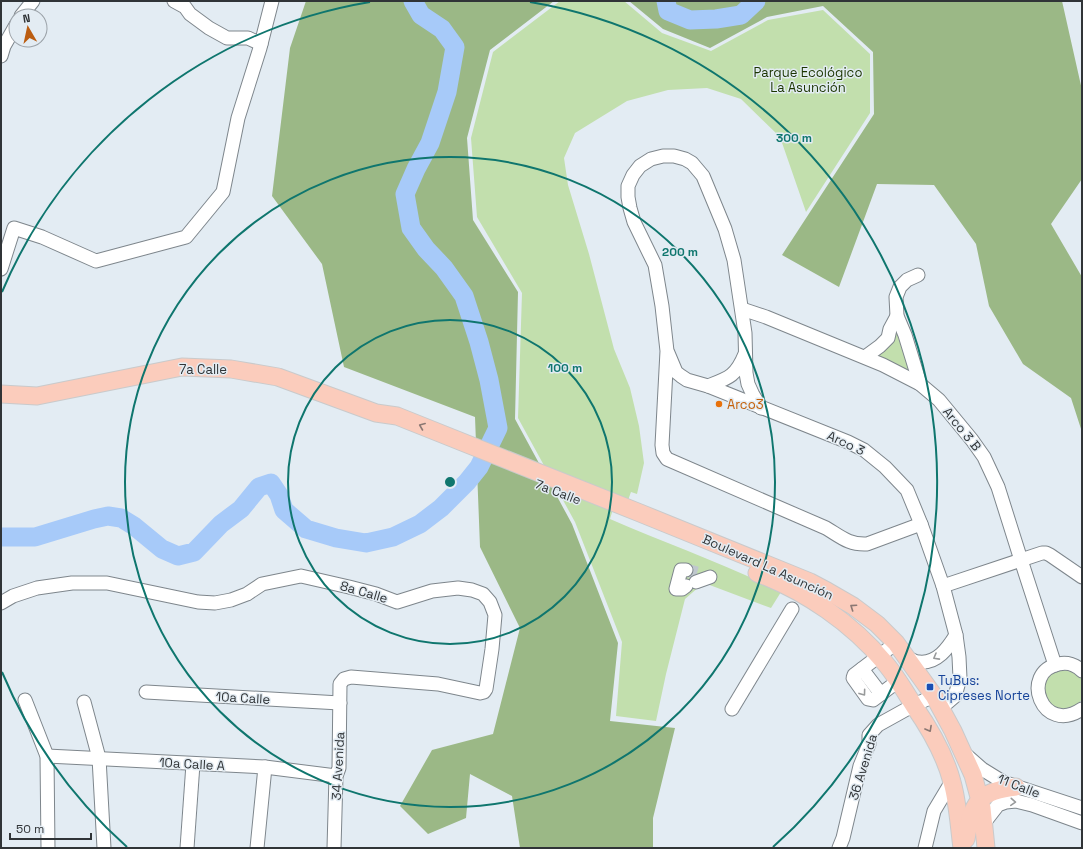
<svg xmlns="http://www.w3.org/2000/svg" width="1083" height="849" font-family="'Space Grotesk',sans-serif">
	<rect width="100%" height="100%" fill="#e3ecf3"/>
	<g fill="#c2dfad">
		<path d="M 560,1 L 624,1 L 662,33 L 711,51 L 768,20 L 823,10 L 870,54 L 870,113 L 806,212 L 780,137 L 741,99 L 707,88 L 668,90 L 627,101 L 575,133 L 564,158 L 568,185 L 589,254 L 614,349 L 630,388 L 639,426 L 644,463 L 637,494 L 631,492 L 627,503 L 616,499 L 610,519 C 667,544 726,564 781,592 L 771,608 L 707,584 L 700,586 L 685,599 L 666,674 L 656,721 L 616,716 L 622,642 L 575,522 L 518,418 L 522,293 L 477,217 L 471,138 L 493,52 Z"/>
		<polygon points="894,325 911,376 873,357"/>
		<polygon points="1057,669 1073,672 1080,675 1082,679 1082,699 1075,708 1060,709 1048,704 1043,682"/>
	</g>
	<g fill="#9bb886">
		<polygon points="306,1 554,1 490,50 467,138 473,220 518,292 515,419 572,524 618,643 610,721 675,728 653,818 653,848 520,848 512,796 470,774 466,818 428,834 400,806 432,750 493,734 520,628 480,547 475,417 344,367 322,264 272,196 290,48"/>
		<polygon points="629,1 1062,1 1082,90 1082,179 1051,224 1082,277 1082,432 1071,398 1023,364 989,306 976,244 934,185 877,184 839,287 782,255 874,114 873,52 823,6 767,17 710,48 663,29"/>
	</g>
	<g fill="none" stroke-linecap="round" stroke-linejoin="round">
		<g stroke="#a7caf9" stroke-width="19">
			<polyline points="666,1 668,11 690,20 716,19 741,15 756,1"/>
			<polyline points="1,537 35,537 94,519 108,516 121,518 134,526 162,549 178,556 194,552 221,524 241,509 259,487 271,483 279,495 284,510 306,529 336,538 366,543 393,537 420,524 441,508 467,482 479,467 498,428 489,380 479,342 464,296 444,268 426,249 411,228 405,194 416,169 430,143 447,92 455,47 442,29 421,15 413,1"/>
		</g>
		<polyline stroke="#bfc7cd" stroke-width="13" stroke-dasharray="13 6" stroke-linecap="butt" points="686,570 697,573"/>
		<g stroke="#7e868c" stroke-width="15">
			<g id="minor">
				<polyline points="174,1 185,7 190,14 209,28 227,38 248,38 261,44"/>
				<polyline points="21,16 33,1"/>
				<polyline points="1,56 4,46 16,25"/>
				<polyline points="1,269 14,228 42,237 96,261 186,237 223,192 238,118 260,48 272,1"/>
				<polyline points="918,275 907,280 900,287 896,297 897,316 905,335 920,384"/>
				<polyline points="742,309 766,317 883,365 920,384 939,400 972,440 984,457 998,487 1021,560 1055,665"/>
				<polyline points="668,353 676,372 681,376 687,380 708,386 848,442 864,450 885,467 907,490 921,524 943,586 956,635 959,657 960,678 955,696 941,708"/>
				<polyline points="865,357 880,346 888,338 890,329 897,316"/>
				<path d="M 708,386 C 729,378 736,376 745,354"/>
				<path d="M 761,408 L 753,395 L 748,384 L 746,373 L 745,333 L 734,260 L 725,229 L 703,176 L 692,163 L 685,159 L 674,156 L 663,156 L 651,159 L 640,166 L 633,175 L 628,186 L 628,197 L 630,208 L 634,222 L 655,265 L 662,306 L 667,351 L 662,445 L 663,453 L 667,459 L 826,528 C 841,537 849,545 867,544 L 921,524"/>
				<polyline points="696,582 710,577"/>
				<polyline points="686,586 682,589 676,589 681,570 686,570"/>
				<polyline points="943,586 1042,553 1046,553 1050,555 1082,577"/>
				<polyline points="1,603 13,596 37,588 72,583 107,583 198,602 215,603 231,600 247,594 262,584 301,576 349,587 376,594 397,602 432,591 458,588 472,590 483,594 490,602 495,615 492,649 486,689 484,692 480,693 438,684 351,677 344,679 340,684 339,768 336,776 334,848"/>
				<polyline points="896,643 854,675 853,678 868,699 873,700 898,681"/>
				<path d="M 907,658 C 911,659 915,662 919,662 C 937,664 948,648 956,635"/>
				<polyline points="862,669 881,694"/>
				<path d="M 1082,671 C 1076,665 1067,662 1059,664 C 1019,672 1042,736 1082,709"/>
				<polyline points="146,692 340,703"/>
				<polyline points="25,700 47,756 48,848"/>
				<polyline points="84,702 99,758 104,848"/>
				<polyline points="732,709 792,609"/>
				<polyline points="966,755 982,769 1003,782 1082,808"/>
				<polyline points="47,756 265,767 336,776"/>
				<polyline points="984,823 998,805 1006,802 1016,801 1032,805 1082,823"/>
				<polyline points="187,848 193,764"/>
				<polyline points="257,848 265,767"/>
				<polyline points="839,848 843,838 860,766 869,744 869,735 878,725 914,705 934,696"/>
				<polyline points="925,848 934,811 952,781"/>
			</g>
		</g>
		<g stroke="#c9cacb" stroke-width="19">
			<g id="major">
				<polyline points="1,394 37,396 182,367 231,369 278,377 376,413 397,416 640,513 810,582 827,591 853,606 877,624 896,643 934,696 953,731 973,775 982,808 986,848"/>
				<path d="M 757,573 C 805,591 852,623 885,663 C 896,676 905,691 914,706 C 930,729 945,755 952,782 C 958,803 959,826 962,848"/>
				<path d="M 966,839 C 972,804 977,791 1016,787"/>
			</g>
		</g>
		<use href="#minor" stroke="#fff" stroke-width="13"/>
		<use href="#major" stroke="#fbccbc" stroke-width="17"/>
	</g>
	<defs><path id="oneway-chevron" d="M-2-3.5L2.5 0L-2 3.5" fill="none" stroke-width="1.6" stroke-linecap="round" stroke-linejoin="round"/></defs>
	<g stroke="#8b7873">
		<use href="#oneway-chevron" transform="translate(422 426) rotate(-158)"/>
		<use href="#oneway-chevron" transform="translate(853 607) rotate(-146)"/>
		<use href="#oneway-chevron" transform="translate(929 729) rotate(61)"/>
	</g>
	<g stroke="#989a9b">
		<use href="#oneway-chevron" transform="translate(936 657) rotate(151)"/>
		<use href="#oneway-chevron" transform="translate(863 693) rotate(54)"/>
		<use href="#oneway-chevron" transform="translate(1013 802) rotate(4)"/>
	</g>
	<g fill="none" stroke="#0f766e" stroke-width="2">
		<circle cx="450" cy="482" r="162"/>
		<circle cx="450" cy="482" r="325"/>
		<path d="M127 847A487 487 0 0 1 2 672M2 292A487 487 0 0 1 370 2M530 2A487 487 0 0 1 773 847"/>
	</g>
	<circle fill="#e8710a" stroke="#e3ecf3" stroke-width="1.5" cx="719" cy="404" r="4"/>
	<rect fill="#1a4fb4" stroke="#e3ecf3" stroke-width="1.5" x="926" y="683" width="8" height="8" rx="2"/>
	<g text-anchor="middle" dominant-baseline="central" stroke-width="3" stroke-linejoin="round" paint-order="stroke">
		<g font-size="13" fill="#1b3500" stroke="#e3ecf3">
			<text x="808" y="72">Parque Ecológico<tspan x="808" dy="15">La Asunción</tspan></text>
		</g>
		<g font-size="13" fill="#303437" stroke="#e3ecf3">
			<text x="203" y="369">7a Calle</text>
			<text transform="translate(962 429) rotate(51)">Arco 3 B</text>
			<text transform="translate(846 443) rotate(25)">Arco 3</text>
			<text transform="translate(558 492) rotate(21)">7a Calle</text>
			<text transform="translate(768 567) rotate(24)">Boulevard La Asunción</text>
			<text transform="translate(364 592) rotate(16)">8a Calle</text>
			<text transform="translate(243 698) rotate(3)">10a Calle</text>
			<text transform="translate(192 764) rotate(3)">10a Calle A</text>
			<text transform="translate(338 766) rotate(-87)">34 Avenida</text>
			<text transform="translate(863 767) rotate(-73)">36 Avenida</text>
			<text transform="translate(1019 786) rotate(21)">11 Calle</text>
		</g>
		<g font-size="13" fill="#c56008" stroke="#e3ecf3" text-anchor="start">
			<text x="727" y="404">Arco3</text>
		</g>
		<g font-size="13" fill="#164399" stroke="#e3ecf3" text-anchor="start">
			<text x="938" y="680">TuBus:<tspan x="938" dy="15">Cipreses Norte</tspan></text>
		</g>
	</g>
	<circle cx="450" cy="482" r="6" fill="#0f766e" stroke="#e3ecf3" stroke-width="2"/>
	<g font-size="12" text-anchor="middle" font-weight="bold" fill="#0f766e" stroke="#e3ecf3" stroke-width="3" stroke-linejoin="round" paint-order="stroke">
		<text x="794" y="142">300 m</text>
		<text x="680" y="256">200 m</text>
		<text x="565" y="372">100 m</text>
	</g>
	<rect width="1083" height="849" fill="none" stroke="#303437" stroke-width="4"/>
	<g transform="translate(28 28) rotate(351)"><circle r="19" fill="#e3ecf3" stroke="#9ba2a8"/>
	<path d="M0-3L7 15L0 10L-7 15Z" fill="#bb5d11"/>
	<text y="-6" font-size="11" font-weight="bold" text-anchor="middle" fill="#303437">N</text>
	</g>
	<path d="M10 833v6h81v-6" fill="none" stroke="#303437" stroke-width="2"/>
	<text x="16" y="833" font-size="12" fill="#303437" stroke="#e3ecf3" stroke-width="3" paint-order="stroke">50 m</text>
</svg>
